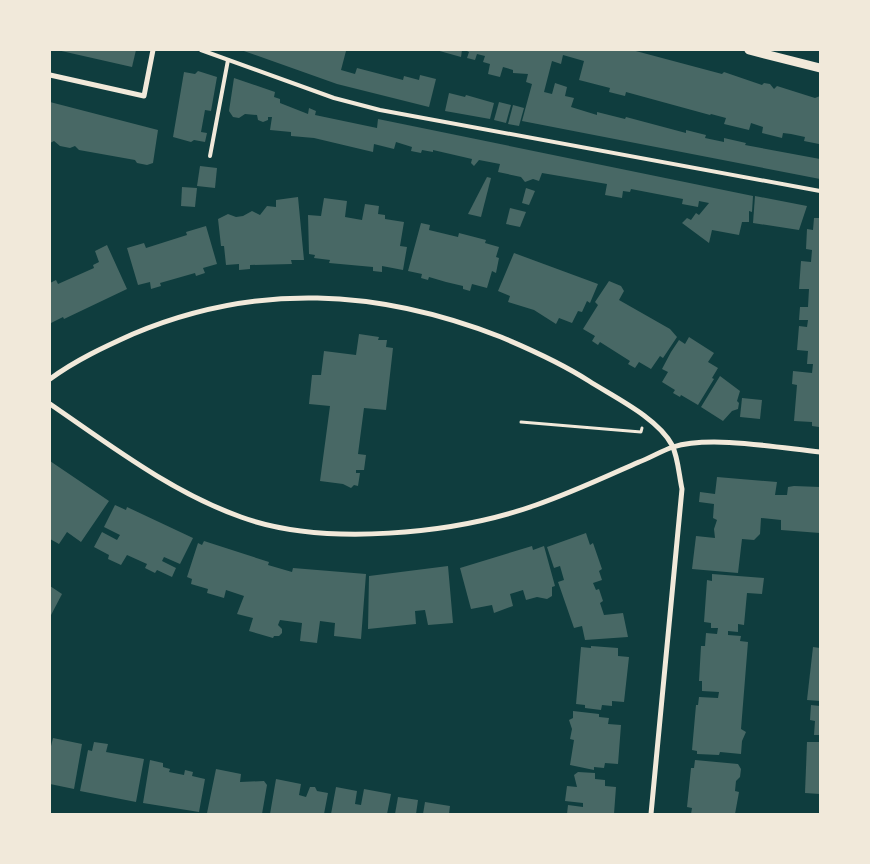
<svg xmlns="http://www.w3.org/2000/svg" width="870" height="864" font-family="Poppins,sans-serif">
	<rect width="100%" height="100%" fill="#0f3d3e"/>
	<g fill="#486865">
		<polygon points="57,50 136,50 132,67"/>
		<polygon points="241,50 342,50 346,51 341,70 355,74 357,68 403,80 404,76 419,80 420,75 436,79 429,107 337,84"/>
		<polygon points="436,50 462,50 461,57"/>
		<polygon points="465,50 632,50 722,74 724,72 762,85 764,83 770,84 774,89 777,86 815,98 820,96 819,144 804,141 805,137 791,134 783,133 782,138 762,133 763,127 751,123 749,130 724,124 726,118 711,114 710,115 626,92 625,96 609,92 610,88 579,80 584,61 563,55 561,64 552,61 544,92 552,94 555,83 567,87 565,96 574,98 571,107 597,115 597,112 625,119 626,117 686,133 686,130 706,135 705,138 724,142 724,138 746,143 745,145 820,159 820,179 522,121 532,84 526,82 528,74 513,73 513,70 503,67 500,77 488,74 490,64 483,62 485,56 477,54 475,60 467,58 469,52"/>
		<polygon points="198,71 217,77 211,111 205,110 201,132 207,133 205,142 194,140 191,142 173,137 184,72 195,74"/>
		<polygon points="234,78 275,92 274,97 280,99 280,103 308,114 309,108 316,111 315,115 377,128 378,119 753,196 752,212 749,211 749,222 742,222 739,235 712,230 709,243 682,223 687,218 691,220 696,213 699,215 709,203 699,201 698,207 682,204 683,199 631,189 630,192 623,191 622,198 605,195 607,184 542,173 539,181 533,179 525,182 521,177 498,172 500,164 479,160 474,166 471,163 472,159 433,150 433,152 422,150 421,153 411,151 412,147 396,142 394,149 374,144 373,152 314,138 291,136 291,132 270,130 272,117 268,117 268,120 263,122 258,120 257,115 245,114 239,118 233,117 229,111"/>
		<polygon points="449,93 465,97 466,95 494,103 490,119 445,111"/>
		<polygon points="50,102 158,130 153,163 147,165 137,163 135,160 79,150 75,146 70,148 60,146 54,141 50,143"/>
		<polygon points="499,102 511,105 506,123 494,120"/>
		<polygon points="513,105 524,108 519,126 508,124"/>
		<polygon points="200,166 217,168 215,188 197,186"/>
		<polygon points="487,177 491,178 481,217 468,214"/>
		<polygon points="182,187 197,188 195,207 181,206"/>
		<polygon points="526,188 535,191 529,205 522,203"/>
		<polygon points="755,196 807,206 799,230 753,223"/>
		<polygon points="298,197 304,260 291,260 292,264 250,265 250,269 239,270 239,264 226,265 224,246 221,246 218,219 228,214 236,217 243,216 252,211 260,215 267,206 276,207 276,200"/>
		<polygon points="324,198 347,201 345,217 362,220 365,204 379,206 378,214 385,215 385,219 404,222 400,246 407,247 403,270 382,266 382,272 373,271 373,267 329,263 330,260 314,258 315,255 309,254 308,215 321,216"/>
		<polygon points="510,208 526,212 520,227 506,224"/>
		<polygon points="814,218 820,218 819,427 812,426 812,422 794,421 797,385 792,384 793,371 812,373 813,364 807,364 808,351 797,350 799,326 807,327 808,320 799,320 800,307 808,307 809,289 799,289 801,261 811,262 812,250 806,249 807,229 813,230"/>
		<polygon points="421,223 430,225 429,230 458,237 459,233 486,240 485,243 499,247 496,257 499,258 496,273 492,271 487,288 472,284 470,291 463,289 463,286 446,282 429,277 428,280 421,278 422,274 408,271"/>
		<polygon points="206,226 217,264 203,268 205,273 196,276 195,273 160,283 161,286 151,289 150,282 138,285 127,248 144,243 146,248 187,235 186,232"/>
		<polygon points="107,245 127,289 64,319 63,317 51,323 50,283 56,280 58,284 94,268 93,265 99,262 95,251"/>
		<polygon points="514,253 598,284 590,303 587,301 582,312 578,311 572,323 559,318 556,324 534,310 508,302 510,296 498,291"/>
		<polygon points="609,281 621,286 624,291 619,300 670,329 677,337 663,358 660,356 651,369 639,362 635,368 628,364 630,361 600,342 598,345 592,341 595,336 583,329 598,305 595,302"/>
		<polygon points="359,334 379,337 378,340 387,340 386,347 393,348 386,410 364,408 358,454 366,455 364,470 356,470 356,473 360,473 358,486 354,485 351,488 343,484 320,481 330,406 309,404 312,375 321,375 324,351 356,355"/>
		<polygon points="689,337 714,353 708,362 718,368 712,378 714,379 698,405 681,395 680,397 673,393 675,390 662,382 668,372 662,369 671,352 679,340 685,344"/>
		<polygon points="720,376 740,391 737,401 739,403 738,409 732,411 723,421 701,407"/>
		<polygon points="742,398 762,400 760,419 740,417"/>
		<polygon points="50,461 109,501 81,542 67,532 59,544 50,539"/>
		<polygon points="717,477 777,482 775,495 787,495 788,487 794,486 820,487 820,533 781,530 781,520 761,518 760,534 754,540 742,539 738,573 692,569 696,536 715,538 714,529 717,520 713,518 714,504 699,502 700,492 715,494"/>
		<polygon points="115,505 126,510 127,507 193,538 180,564 164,557 162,561 176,568 172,577 157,570 155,573 145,568 147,564 127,555 121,565 108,559 109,555 94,547 102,532 117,540 120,535 104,527"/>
		<polygon points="586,533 590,545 593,543 602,569 599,571 602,580 593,583 596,590 599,589 603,601 600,603 604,615 623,613 628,637 585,640 582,626 574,628 558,582 564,580 560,566 554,568 547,547"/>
		<polygon points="204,541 269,562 268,565 292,572 293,568 366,574 361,639 334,636 335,623 320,621 317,643 300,641 302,623 280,620 278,625 282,629 282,633 279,636 274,636 273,638 249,631 253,618 237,614 244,596 226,590 224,598 207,593 208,589 191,584 192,579 187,577 198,543 202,545"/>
		<polygon points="532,546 533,550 544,546 555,586 552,587 552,596 547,599 537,597 526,600 523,590 510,594 513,606 494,613 492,605 471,609 460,568"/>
		<polygon points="448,566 453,623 428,625 425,610 415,611 416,624 368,629 369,576"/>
		<polygon points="712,574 764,578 762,594 747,593 744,625 738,624 738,632 728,631 728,635 741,636 740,641 748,642 741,729 746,732 742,741 741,754 720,752 719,755 697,754 697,751 692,750 696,705 698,705 699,697 718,698 719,692 702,691 702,681 699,681 701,646 705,646 706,633 717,634 718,628 711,628 711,623 704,622 707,580 712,581"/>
		<polygon points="50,586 62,594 50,617"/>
		<polygon points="591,646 618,648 618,656 629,657 624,702 612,701 612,706 602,705 601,710 585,708 585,705 576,704 581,647 591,648"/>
		<polygon points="813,647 820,648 820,701 807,700"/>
		<polygon points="811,705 820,706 820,735 814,735 815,721 810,720"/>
		<polygon points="573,711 599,714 599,717 609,718 608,724 621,725 618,764 605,763 604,768 594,767 594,770 570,765 574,740 570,739 572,729 569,720 573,718"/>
		<polygon points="53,738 82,744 74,789 50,784 50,750"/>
		<polygon points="94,742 108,744 106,752 144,759 136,802 80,791 88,750 92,751"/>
		<polygon points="807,742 820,742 820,794 805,793"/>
		<polygon points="150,760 163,763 163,767 170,769 169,772 184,775 185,770 193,772 192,776 205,779 199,812 143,803"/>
		<polygon points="695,760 738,764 741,769 740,777 736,781 735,791 739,792 735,814 691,814 692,808 687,807 691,768 694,768"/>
		<polygon points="216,769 241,774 240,782 264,781 267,785 262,814 207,813"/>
		<polygon points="578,772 595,773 595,779 605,780 605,786 616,787 614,814 567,814 568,805 583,807 583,803 565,801 567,786 577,787 574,775"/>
		<polygon points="276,779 301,784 299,795 306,797 310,787 315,787 317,791 328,793 324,814 270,814"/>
		<polygon points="336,787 357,791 355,804 361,805 364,789 391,794 387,814 331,814"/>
		<polygon points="398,797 418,800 416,814 395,814"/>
		<polygon points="425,802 450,806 449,814 423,814"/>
	</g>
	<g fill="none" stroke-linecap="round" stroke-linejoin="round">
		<polyline stroke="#f1e9da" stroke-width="3" points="521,422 641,432 642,428"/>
		<g stroke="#f1e9da" stroke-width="4">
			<polyline points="201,50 334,98 380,110 820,191"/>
			<polyline points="210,156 228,60"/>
		</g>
		<g stroke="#f1e9da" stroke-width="5">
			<polyline points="50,75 144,96 153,50"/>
			<path d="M 50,379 C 76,360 104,347 133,334 C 257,282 378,289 501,337 C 532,350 561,363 589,381 C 614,397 658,418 672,445 C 678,457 679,475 682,489 L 651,814"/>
			<path d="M 50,404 C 110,445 171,492 241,517 C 324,547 454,534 536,505 C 571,493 605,477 639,462 C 650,458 661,451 673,447 C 710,435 780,448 820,452"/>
		</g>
		<polyline stroke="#f1e9da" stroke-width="9" points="749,50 820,68"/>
	</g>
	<rect width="870" height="864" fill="none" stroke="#f1e9da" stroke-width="102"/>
</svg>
